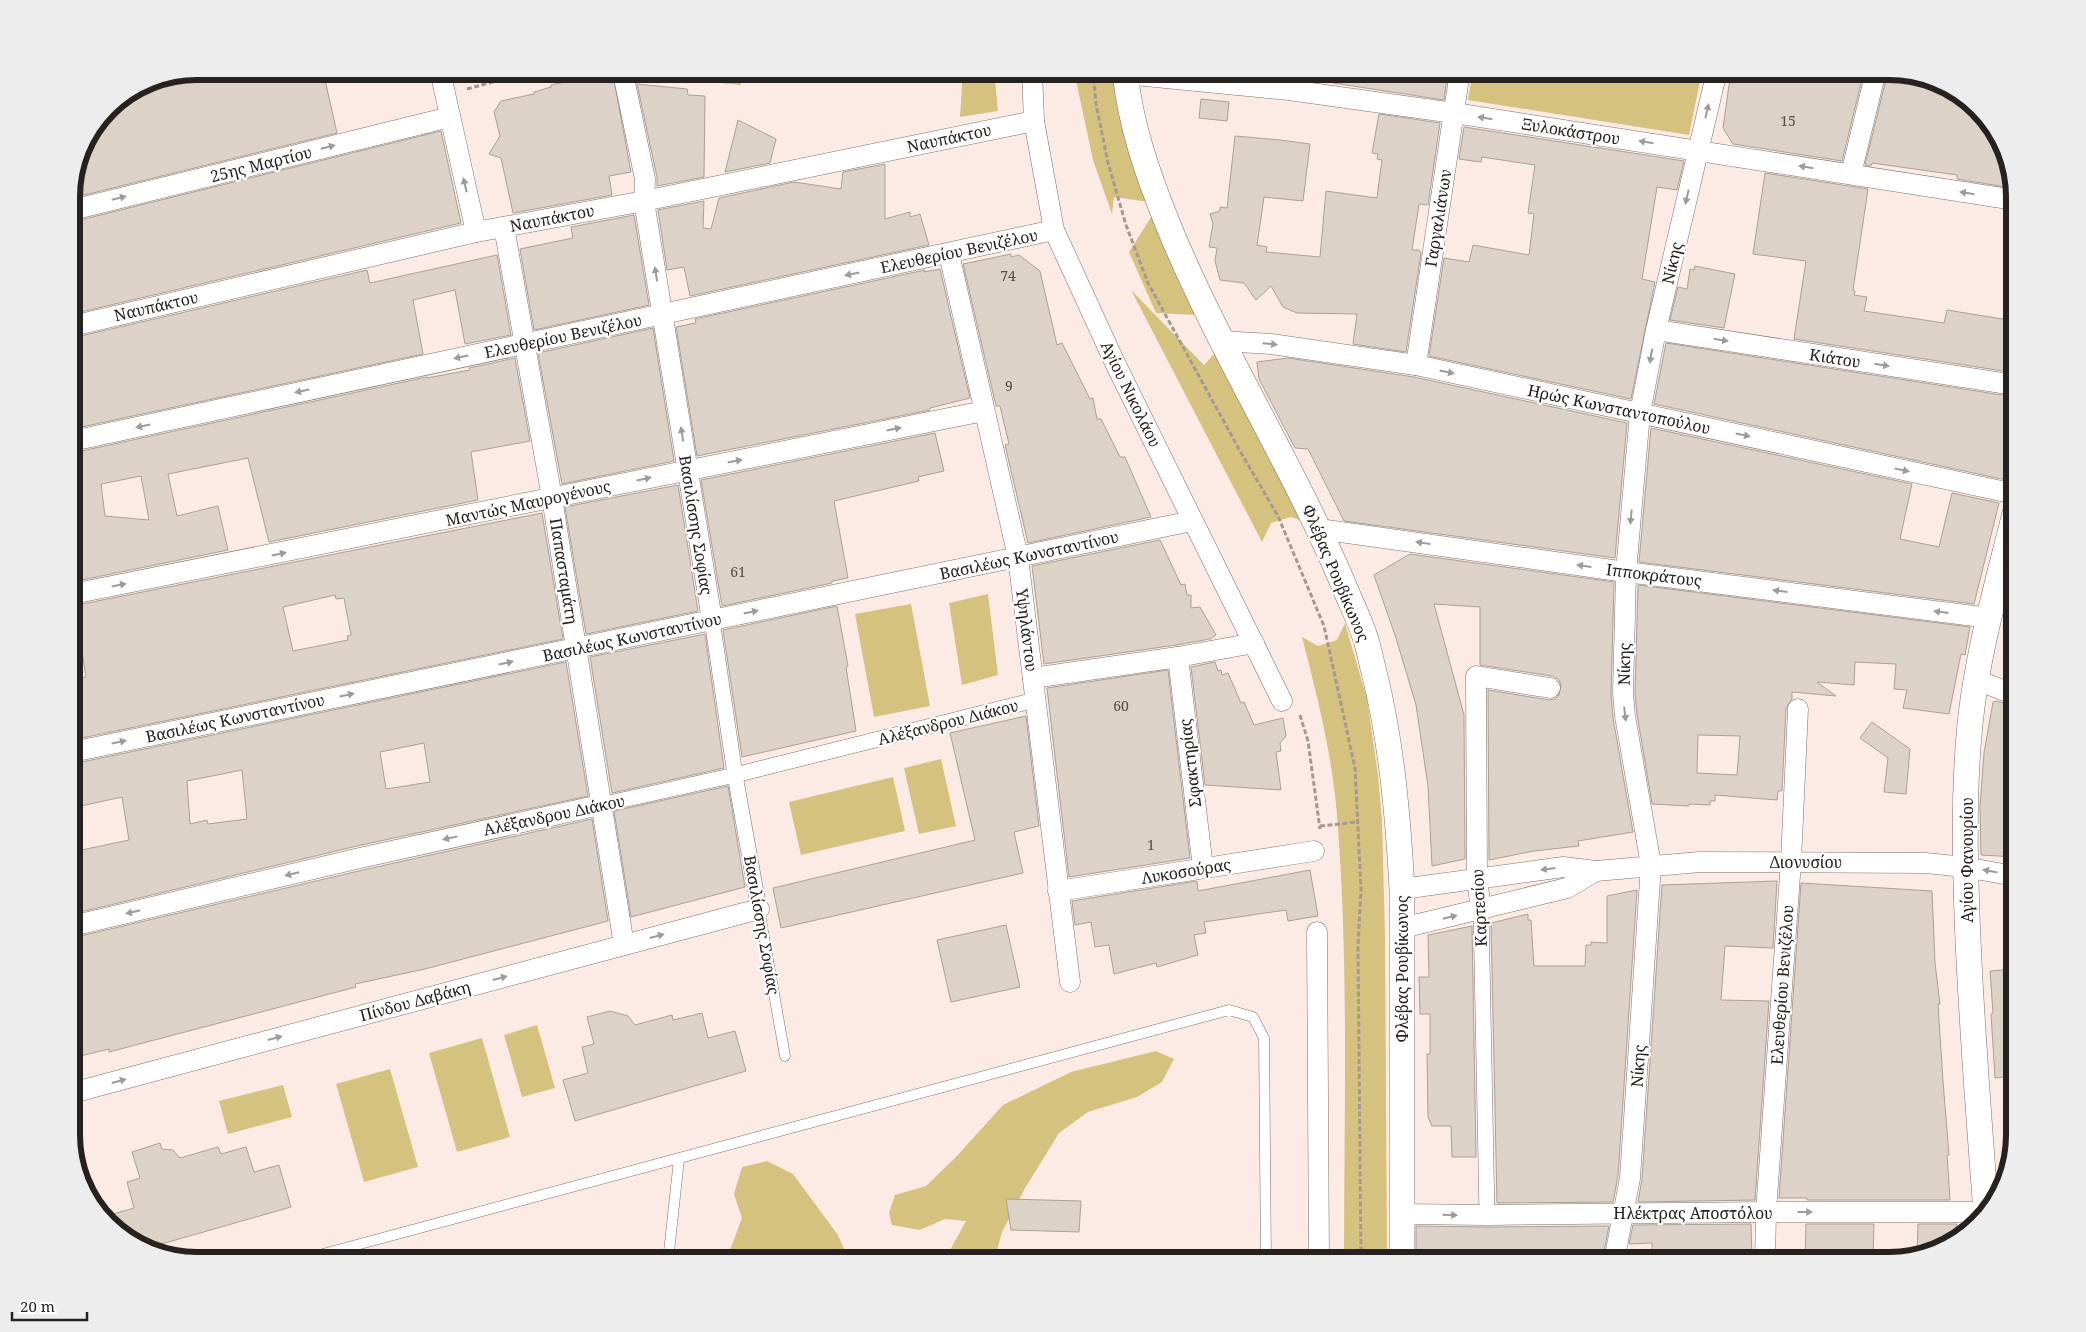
<svg xmlns="http://www.w3.org/2000/svg" width="2086" height="1332" font-family="'Noto Serif',serif">
	<rect width="100%" height="100%" fill="#fcebe5"/>
	<g fill="#d5c27f">
		<polygon points="459,71 493,71 461,81"/>
		<polygon points="648,71 740,71 741,85 655,77"/>
		<polygon points="963,71 994,71 998,111 960,117"/>
		<polygon points="1074,71 1115,71 1149,202 1114,197 1112,214 1093,160"/>
		<polygon points="1473,71 1702,71 1689,135 1468,100"/>
		<polygon points="1155,211 1197,315 1156,313 1129,252"/>
		<polygon points="1131,290 1204,365 1216,352 1308,523 1291,517 1271,523 1262,542"/>
		<polygon points="988,594 998,675 962,685 949,603"/>
		<polygon points="911,604 930,706 874,717 855,614"/>
		<path d="M 1345,623 L 1367,699 L 1378,775 L 1382,821 L 1385,935 L 1387,1261 L 1344,1261 C 1344,1112 1349,963 1337,815 C 1332,754 1317,695 1302,637 L 1318,646 L 1337,640 Z"/>
		<polygon points="941,759 956,826 919,834 904,768"/>
		<polygon points="893,777 905,831 801,855 789,802"/>
		<polygon points="537,1025 555,1088 522,1097 504,1035"/>
		<polygon points="482,1038 510,1137 457,1152 429,1053"/>
		<polygon points="1156,1051 1174,1059 1162,1082 1137,1097 1088,1112 1059,1133 1024,1190 1002,1232 994,1261 948,1261 949,1252 966,1221 945,1219 920,1230 892,1225 889,1213 895,1195 926,1186 956,1157 1003,1105 1071,1072"/>
		<polygon points="390,1069 418,1167 364,1182 336,1084"/>
		<polygon points="283,1085 292,1117 228,1134 219,1101"/>
		<polygon points="767,1161 793,1174 838,1235 849,1261 726,1261 742,1218 734,1194 742,1167"/>
	</g>
	<g fill="#ddd2c7" stroke="#aba095" fill-rule="evenodd">
		<polygon points="197,71 323,71 337,133 72,198 72,189 78,162 84,161 82,148 108,108 149,81"/>
		<polygon points="1334,71 1448,71 1444,100 1333,83"/>
		<polygon points="1731,71 1864,71 1842,161 1733,144 1723,128"/>
		<polygon points="1888,71 1959,92 1998,134 2012,188 1957,179 1957,175 1872,163 1871,166 1865,165"/>
		<polygon points="582,78 614,80 631,172 609,176 612,195 513,213 501,158 489,154 500,136 494,112 501,101 534,94 534,92 551,87 551,85"/>
		<polygon points="637,84 687,89 688,95 705,96 704,177 657,186 657,177"/>
		<polygon points="1201,99 1229,102 1227,121 1199,118"/>
		<polygon points="1379,114 1440,123 1428,205 1419,204 1412,250 1419,250 1421,253 1406,352 1353,344 1357,314 1297,313 1283,307 1271,286 1256,300 1244,283 1220,280 1215,261 1217,248 1209,247 1213,224 1210,214 1220,211 1220,207 1227,208 1235,136 1280,140 1310,144 1303,201 1264,197 1257,245 1267,247 1266,252 1320,257 1326,191 1377,198 1382,160 1377,159 1378,154 1372,153"/>
		<polygon points="738,120 776,139 770,163 725,172"/>
		<polygon points="1464,127 1684,161 1677,190 1657,187 1642,279 1655,282 1631,399 1429,356 1444,258 1469,262 1473,245 1529,255 1534,214 1528,213 1535,165 1482,157 1481,162 1459,159"/>
		<polygon points="441,131 461,223 72,314 72,222"/>
		<polygon points="885,164 885,219 910,212 910,217 920,214 929,245 690,296 684,267 667,270 658,210 704,201 703,228 711,229 719,198 794,182 841,189 843,172"/>
		<polygon points="1765,173 1868,189 1853,290 1855,291 1854,295 1867,297 1864,311 1944,323 1947,310 2015,321 2015,350 2010,372 1794,339 1806,261 1753,254"/>
		<polygon points="634,215 649,305 534,330 520,249 573,238 571,227"/>
		<polygon points="1011,254 1011,257 1019,255 1040,271 1057,345 1062,343 1090,399 1093,398 1097,419 1101,419 1120,457 1125,457 1151,517 1028,543 1005,445 1009,444 1000,406 996,406 963,264"/>
		<polygon points="497,255 511,335 465,344 455,290 413,300 423,354 72,429 72,338 367,270 370,283"/>
		<polygon points="1695,266 1735,274 1724,328 1670,320 1678,287 1687,289 1690,269 1694,270"/>
		<polygon points="940,269 970,398 930,408 930,410 697,456 676,327 696,323 695,319 925,270 924,272"/>
		<polygon points="653,328 674,461 562,484 538,353"/>
		<polygon points="1666,343 2015,397 2015,441 2013,441 2006,480 1654,404"/>
		<path d="M 515,358 L 530,441 L 471,452 L 478,500 L 269,542 L 248,458 L 168,474 L 177,516 L 218,506 L 228,550 L 72,582 L 72,453 L 427,377 L 427,378 L 470,370 L 469,368 ZM 141,476 L 149,520 L 105,516 L 101,484 Z"/>
		<polygon points="1288,358 1414,377 1627,423 1615,558 1344,521 1308,449 1295,448 1259,379 1257,362"/>
		<polygon points="1651,428 1912,484 1900,539 1939,547 1952,493 1999,503 1974,604 1639,562"/>
		<polygon points="935,433 944,471 918,477 919,481 834,501 848,578 832,581 832,583 722,606 701,480"/>
		<polygon points="678,485 698,611 586,634 565,507"/>
		<path d="M 542,513 L 563,639 L 72,740 L 72,680 L 86,677 L 80,640 L 72,641 L 72,606 ZM 335,595 L 336,599 L 344,598 L 351,635 L 347,636 L 348,640 L 293,651 L 283,607 Z"/>
		<polygon points="1160,540 1181,585 1185,584 1187,595 1191,595 1191,608 1200,607 1216,635 1210,639 1176,645 1044,664 1032,566"/>
		<polygon points="1410,554 1614,582 1611,694 1613,718 1633,832 1578,841 1579,846 1534,851 1489,860 1488,690 1549,700 1555,699 1559,695 1561,684 1558,679 1552,676 1480,665 1480,607 1434,604 1464,715 1465,859 1432,866 1428,786 1416,705 1396,638 1374,575"/>
		<path d="M 1638,585 L 1970,627 L 1965,655 L 1961,654 L 1949,714 L 1903,708 L 1907,690 L 1894,689 L 1896,664 L 1855,662 L 1854,685 L 1817,682 L 1836,696 L 1792,692 L 1792,699 L 1786,708 L 1782,791 L 1778,791 L 1777,800 L 1715,795 L 1715,801 L 1710,801 L 1710,805 L 1689,804 L 1689,806 L 1652,804 L 1637,714 L 1635,693 ZM 1698,735 L 1740,736 L 1737,775 L 1697,773 Z"/>
		<polygon points="837,606 848,666 846,667 856,731 742,757 723,630"/>
		<polygon points="705,634 724,768 612,793 590,657"/>
		<path d="M 566,662 L 588,796 L 357,846 L 72,914 L 72,852 L 129,840 L 122,797 L 72,808 L 72,764 ZM 424,743 L 430,782 L 386,789 L 380,752 ZM 242,770 L 247,819 L 208,824 L 207,820 L 190,824 L 187,781 Z"/>
		<polygon points="1215,662 1218,671 1221,670 1222,675 1228,673 1241,703 1244,702 1254,725 1283,718 1286,736 1280,743 1281,751 1276,752 1281,790 1205,785 1191,667"/>
		<polygon points="1168,670 1190,858 1069,877 1047,688"/>
		<polygon points="1997,701 2015,707 2015,857 1981,855 1980,806 1984,753 1992,708 1993,702"/>
		<polygon points="1026,716 1039,826 1014,832 1023,873 781,928 773,888 975,840 950,733"/>
		<polygon points="1872,722 1910,749 1906,794 1884,792 1888,758 1860,738"/>
		<polygon points="728,786 745,887 631,917 614,811"/>
		<polygon points="592,819 608,921 425,969 355,984 356,987 109,1052 109,1049 72,1058 72,938 363,870"/>
		<polygon points="1310,870 1318,916 1288,921 1286,910 1204,922 1206,933 1194,935 1198,955 1157,967 1156,963 1114,974 1109,945 1095,947 1091,922 1075,925 1072,901 1197,881 1198,891"/>
		<polygon points="1777,881 1773,948 1725,946 1721,1000 1769,1001 1755,1200 1638,1202 1642,1179 1662,885"/>
		<polygon points="1801,883 1932,891 1935,963 1940,1004 1938,1004 1943,1081 1949,1155 1947,1155 1950,1200 1807,1200 1807,1198 1779,1198"/>
		<polygon points="1637,890 1618,1176 1613,1202 1497,1203 1491,923 1528,914 1528,920 1531,920 1534,966 1585,966 1586,945 1591,945 1591,942 1607,943 1607,896"/>
		<polygon points="1006,925 1020,987 951,1002 937,940"/>
		<polygon points="1472,926 1476,1157 1452,1157 1451,1126 1432,1126 1428,1117 1427,1054 1430,1054 1430,1014 1420,1014 1419,977 1429,977 1428,935"/>
		<polygon points="2015,969 2015,1076 1995,1078 1991,1014 1993,1013 1990,971"/>
		<polygon points="610,1011 628,1016 635,1025 672,1015 673,1020 702,1013 708,1038 735,1031 746,1071 575,1121 563,1080 588,1073 582,1047 594,1044 587,1017"/>
		<polygon points="160,1143 162,1149 173,1150 180,1158 218,1147 221,1154 246,1147 254,1172 279,1165 291,1207 151,1247 127,1240 106,1216 134,1208 127,1182 140,1178 132,1152"/>
		<polygon points="1006,1199 1081,1201 1079,1232 1011,1230"/>
		<polygon points="1751,1224 1752,1261 1652,1261 1652,1243 1629,1244 1633,1225"/>
		<polygon points="1806,1224 1874,1224 1873,1260 1805,1259"/>
		<polygon points="1918,1224 1957,1224 1956,1239 1952,1244 1917,1253"/>
		<polygon points="1416,1226 1487,1227 1609,1226 1602,1261 1583,1261 1584,1257 1535,1261 1436,1261 1436,1257 1416,1258"/>
	</g>
	<g fill="none" stroke-linecap="round" stroke-linejoin="round">
		<g stroke="#7f706b" stroke-width="11">
			<g id="service">
				<polyline points="759,909 785,1056"/>
				<polyline points="297,1261 1229,1010 1253,1017 1264,1038 1266,1261"/>
				<polyline points="668,1261 679,1159"/>
			</g>
		</g>
		<g stroke="#7f706b" stroke-width="16">
			<g id="pedestrian">
				<polyline points="712,620 735,775 759,909"/>
				<polyline points="600,805 735,775 1035,700"/>
				<polyline points="1481,910 1487,1215"/>
			</g>
		</g>
		<g stroke="#7f706b" stroke-width="21">
			<g id="minor">
				<polyline points="440,71 476,232"/>
				<polyline points="1032,71 1034,121 1054,230 1115,363 1282,701"/>
				<polyline points="1125,74 1289,90 1454,113 2015,200"/>
				<polyline points="625,83 645,179 644,201 712,620"/>
				<polyline points="1851,174 1876,71"/>
				<polyline points="72,210 450,117"/>
				<polyline points="504,227 552,498 624,945"/>
				<polyline points="949,254 1018,557 1070,982"/>
				<polyline points="72,326 476,232 644,201 1034,121"/>
				<polyline points="1656,330 2015,385"/>
				<polyline points="1221,341 1271,344 1416,365 2015,494"/>
				<polyline points="1416,365 1460,71"/>
				<polyline points="72,441 1054,230"/>
				<polyline points="1319,529 1626,572 1990,618"/>
				<polyline points="72,594 984,411"/>
				<polyline points="1178,657 1203,868"/>
				<polyline points="1033,678 1178,657 1254,643"/>
				<polyline points="1977,680 2015,695"/>
				<polyline points="72,752 1192,521"/>
				<polyline points="1402,889 1563,867 1596,871 1700,862 1926,863 1964,867 2015,876"/>
				<polyline points="1058,891 1314,851"/>
				<polyline points="1481,910 1477,878 1476,676 1550,688"/>
				<polyline points="72,926 360,858 600,805"/>
				<polyline points="1402,928 1567,888 1596,871"/>
				<polyline points="1317,932 1319,1261"/>
				<polyline points="72,1093 759,909"/>
				<polyline points="1401,1214 1487,1215 1766,1212 1985,1212"/>
				<polyline points="1614,1261 1630,1178 1651,865 1625,716 1623,693 1626,572 1640,413 1656,330 1717,71"/>
				<polyline points="1765,1261 1766,1212 1791,861 1798,709"/>
			</g>
		</g>
		<g stroke="#7f706b" stroke-width="26">
			<g id="tertiary">
				<path d="M 1125,71 C 1130,125 1149,178 1169,227 C 1219,349 1290,460 1342,581 C 1349,599 1358,616 1364,634 C 1369,647 1371,662 1375,676 C 1392,746 1398,818 1402,889 L 1402,1261"/>
				<path d="M 1986,1212 C 1979,1121 1972,1031 1968,940 C 1965,868 1963,796 1970,724 C 1977,654 1998,582 2015,513"/>
			</g>
		</g>
		<g stroke="#a59894" stroke-width="3" stroke-dasharray="5 2.5" stroke-linecap="butt">
			<polyline points="1093,71 1096,104 1108,163 1126,225 1148,283 1240,451 1278,516 1324,626 1355,768 1361,889 1358,947 1361,1261"/>
			<polyline points="467,89 533,71"/>
			<polyline points="1300,715 1308,741 1320,829"/>
			<polyline points="1320,826 1358,822"/>
		</g>
		<use href="#service" stroke="#fff" stroke-width="10"/>
		<use href="#pedestrian" stroke="#fff" stroke-width="15"/>
		<use href="#minor" stroke="#fff" stroke-width="20"/>
		<use href="#tertiary" stroke="#fff" stroke-width="25"/>
	</g>
	<defs><path id="oneway-solid" d="M-6-.8H1V-3.2L6.5 0L1 3.2V.8H-6Z" transform="scale(1.25)"/></defs>
	<g fill="#9e9b9a">
		<use href="#oneway-solid" transform="translate(1707 111) rotate(-77)"/>
		<use href="#oneway-solid" transform="translate(1485 118) rotate(-171)"/>
		<use href="#oneway-solid" transform="translate(1646 142) rotate(-171)"/>
		<use href="#oneway-solid" transform="translate(328 147) rotate(-14)"/>
		<use href="#oneway-solid" transform="translate(1806 167) rotate(-171)"/>
		<use href="#oneway-solid" transform="translate(465 185) rotate(-103)"/>
		<use href="#oneway-solid" transform="translate(1967 193) rotate(-171)"/>
		<use href="#oneway-solid" transform="translate(1687 197) rotate(103)"/>
		<use href="#oneway-solid" transform="translate(119 198) rotate(-14)"/>
		<use href="#oneway-solid" transform="translate(656 274) rotate(-99)"/>
		<use href="#oneway-solid" transform="translate(852 274) rotate(168)"/>
		<use href="#oneway-solid" transform="translate(1721 340) rotate(9)"/>
		<use href="#oneway-solid" transform="translate(1270 344) rotate(5)"/>
		<use href="#oneway-solid" transform="translate(1651 356) rotate(100)"/>
		<use href="#oneway-solid" transform="translate(461 357) rotate(168)"/>
		<use href="#oneway-solid" transform="translate(1882 365) rotate(9)"/>
		<use href="#oneway-solid" transform="translate(1447 372) rotate(12)"/>
		<use href="#oneway-solid" transform="translate(302 391) rotate(168)"/>
		<use href="#oneway-solid" transform="translate(143 426) rotate(168)"/>
		<use href="#oneway-solid" transform="translate(894 429) rotate(-11)"/>
		<use href="#oneway-solid" transform="translate(682 434) rotate(-99)"/>
		<use href="#oneway-solid" transform="translate(1743 435) rotate(12)"/>
		<use href="#oneway-solid" transform="translate(735 461) rotate(-11)"/>
		<use href="#oneway-solid" transform="translate(1902 470) rotate(12)"/>
		<use href="#oneway-solid" transform="translate(644 479) rotate(-12)"/>
		<use href="#oneway-solid" transform="translate(1631 517) rotate(95)"/>
		<use href="#oneway-solid" transform="translate(1423 543) rotate(-172)"/>
		<use href="#oneway-solid" transform="translate(279 554) rotate(-12)"/>
		<use href="#oneway-solid" transform="translate(1584 566) rotate(-172)"/>
		<use href="#oneway-solid" transform="translate(119 585) rotate(-11)"/>
		<use href="#oneway-solid" transform="translate(1780 591) rotate(-173)"/>
		<use href="#oneway-solid" transform="translate(751 612) rotate(-12)"/>
		<use href="#oneway-solid" transform="translate(1941 612) rotate(-173)"/>
		<use href="#oneway-solid" transform="translate(506 663) rotate(-12)"/>
		<use href="#oneway-solid" transform="translate(347 695) rotate(-12)"/>
		<use href="#oneway-solid" transform="translate(1625 714) rotate(83)"/>
		<use href="#oneway-solid" transform="translate(119 742) rotate(-12)"/>
		<use href="#oneway-solid" transform="translate(450 838) rotate(168)"/>
		<use href="#oneway-solid" transform="translate(1548 869) rotate(173)"/>
		<use href="#oneway-solid" transform="translate(1990 871) rotate(-169)"/>
		<use href="#oneway-solid" transform="translate(292 874) rotate(167)"/>
		<use href="#oneway-solid" transform="translate(133 912) rotate(167)"/>
		<use href="#oneway-solid" transform="translate(1450 917) rotate(-13)"/>
		<use href="#oneway-solid" transform="translate(657 936) rotate(-15)"/>
		<use href="#oneway-solid" transform="translate(500 978) rotate(-15)"/>
		<use href="#oneway-solid" transform="translate(275 1038) rotate(-15)"/>
		<use href="#oneway-solid" transform="translate(119 1081) rotate(-15)"/>
		<use href="#oneway-solid" transform="translate(1805 1212)"/>
		<use href="#oneway-solid" transform="translate(1450 1215) rotate(1)"/>
	</g>
	<g text-anchor="middle" dominant-baseline="central" stroke-width="4.5" stroke-linejoin="round" paint-order="stroke">
		<g font-size="14" fill="#544d49">
			<text x="1788" y="120">15</text>
			<text x="1008" y="275">74</text>
			<text x="1009" y="385">9</text>
			<text x="738" y="571">61</text>
			<text x="1121" y="705">60</text>
			<text x="1151" y="844">1</text>
		</g>
		<g font-size="16" fill="#27211f" stroke="#fff">
			<text transform="translate(1571 131) rotate(9)">Ξυλοκάστρου</text>
			<text transform="translate(949 138) rotate(-12)">Ναυπάκτου</text>
			<text transform="translate(261 164) rotate(-14)">25ης Μαρτίου</text>
			<text transform="translate(552 218) rotate(-11)">Ναυπάκτου</text>
			<text transform="translate(1438 218) rotate(-81)">Γαργαλιάνων</text>
			<text transform="translate(959 251) rotate(-12)">Ελευθερίου Βενιζέλου</text>
			<text transform="translate(1672 263) rotate(-77)">Νίκης</text>
			<text transform="translate(156 306) rotate(-13)">Ναυπάκτου</text>
			<text transform="translate(563 336) rotate(-12)">Ελευθερίου Βενιζέλου</text>
			<text transform="translate(1835 358) rotate(9)">Κιάτου</text>
			<text transform="translate(1131 394) rotate(64)">Αγίου Νικολάου</text>
			<text transform="translate(1619 409) rotate(12)">Ηρώς Κωνσταντοπούλου</text>
			<text transform="translate(528 503) rotate(-12)">Μαντώς Μαυρογένους</text>
			<text transform="translate(696 525) rotate(81)">Βασιλίσσης Σοφίας</text>
			<text transform="translate(1029 555) rotate(-12)">Βασιλέως Κωνσταντίνου</text>
			<text transform="translate(564 571) rotate(81)">Παπασταμάτη</text>
			<text transform="translate(1336 573) rotate(67)">Φλέβας Ρουβίκωνος</text>
			<text transform="translate(1654 575) rotate(7)">Ιπποκράτους</text>
			<text transform="translate(1027 630) rotate(83)">Υψηλάντου</text>
			<text transform="translate(632 637) rotate(-12)">Βασιλέως Κωνσταντίνου</text>
			<text transform="translate(1624 664) rotate(-89)">Νίκης</text>
			<text transform="translate(235 718) rotate(-12)">Βασιλέως Κωνσταντίνου</text>
			<text transform="translate(948 722) rotate(-14)">Αλέξανδρου Διάκου</text>
			<text transform="translate(1190 763) rotate(-97)">Σφακτηρίας</text>
			<text transform="translate(554 815) rotate(-12)">Αλέξανδρου Διάκου</text>
			<text transform="translate(1967 860) rotate(-90)">Αγίου Φανουρίου</text>
			<text x="1806" y="862">Διονυσίου</text>
			<text transform="translate(1186 871) rotate(-9)">Λυκοσούρας</text>
			<text transform="translate(1479 908) rotate(-93)">Καρτεσίου</text>
			<text transform="translate(762 925) rotate(80)">Βασιλίσσης Σοφίας</text>
			<text transform="translate(1402 969) rotate(-90)">Φλέβας Ρουβίκωνος</text>
			<text transform="translate(1782 985) rotate(-86)">Ελευθερίου Βενιζέλου</text>
			<text transform="translate(415 1001) rotate(-15)">Πίνδου Δαβάκη</text>
			<text transform="translate(1638 1066) rotate(-86)">Νίκης</text>
			<text x="1693" y="1213">Ηλέκτρας Αποστόλου</text>
		</g>
	</g>
	<path d="M0 0H2086V1332H0ZM197 80H1889A117 117 0 0 1 2006 197V1135A117 117 0 0 1 1889 1252H197A117 117 0 0 1 80 1135V197A117 117 0 0 1 197 80Z" fill="#eeeded" fill-rule="evenodd"/>
	<path fill="none" stroke="#27211f" stroke-width="6" d="M197 80H1889A117 117 0 0 1 2006 197V1135A117 117 0 0 1 1889 1252H197A117 117 0 0 1 80 1135V197A117 117 0 0 1 197 80Z"/>
	<path d="M12 1312v8h75v-8" fill="none" stroke="#27211f" stroke-width="2.5"/>
	<text x="20" y="1312" font-size="15" fill="#27211f" stroke="#ffffff" stroke-width="4" paint-order="stroke">20 m</text>
</svg>
